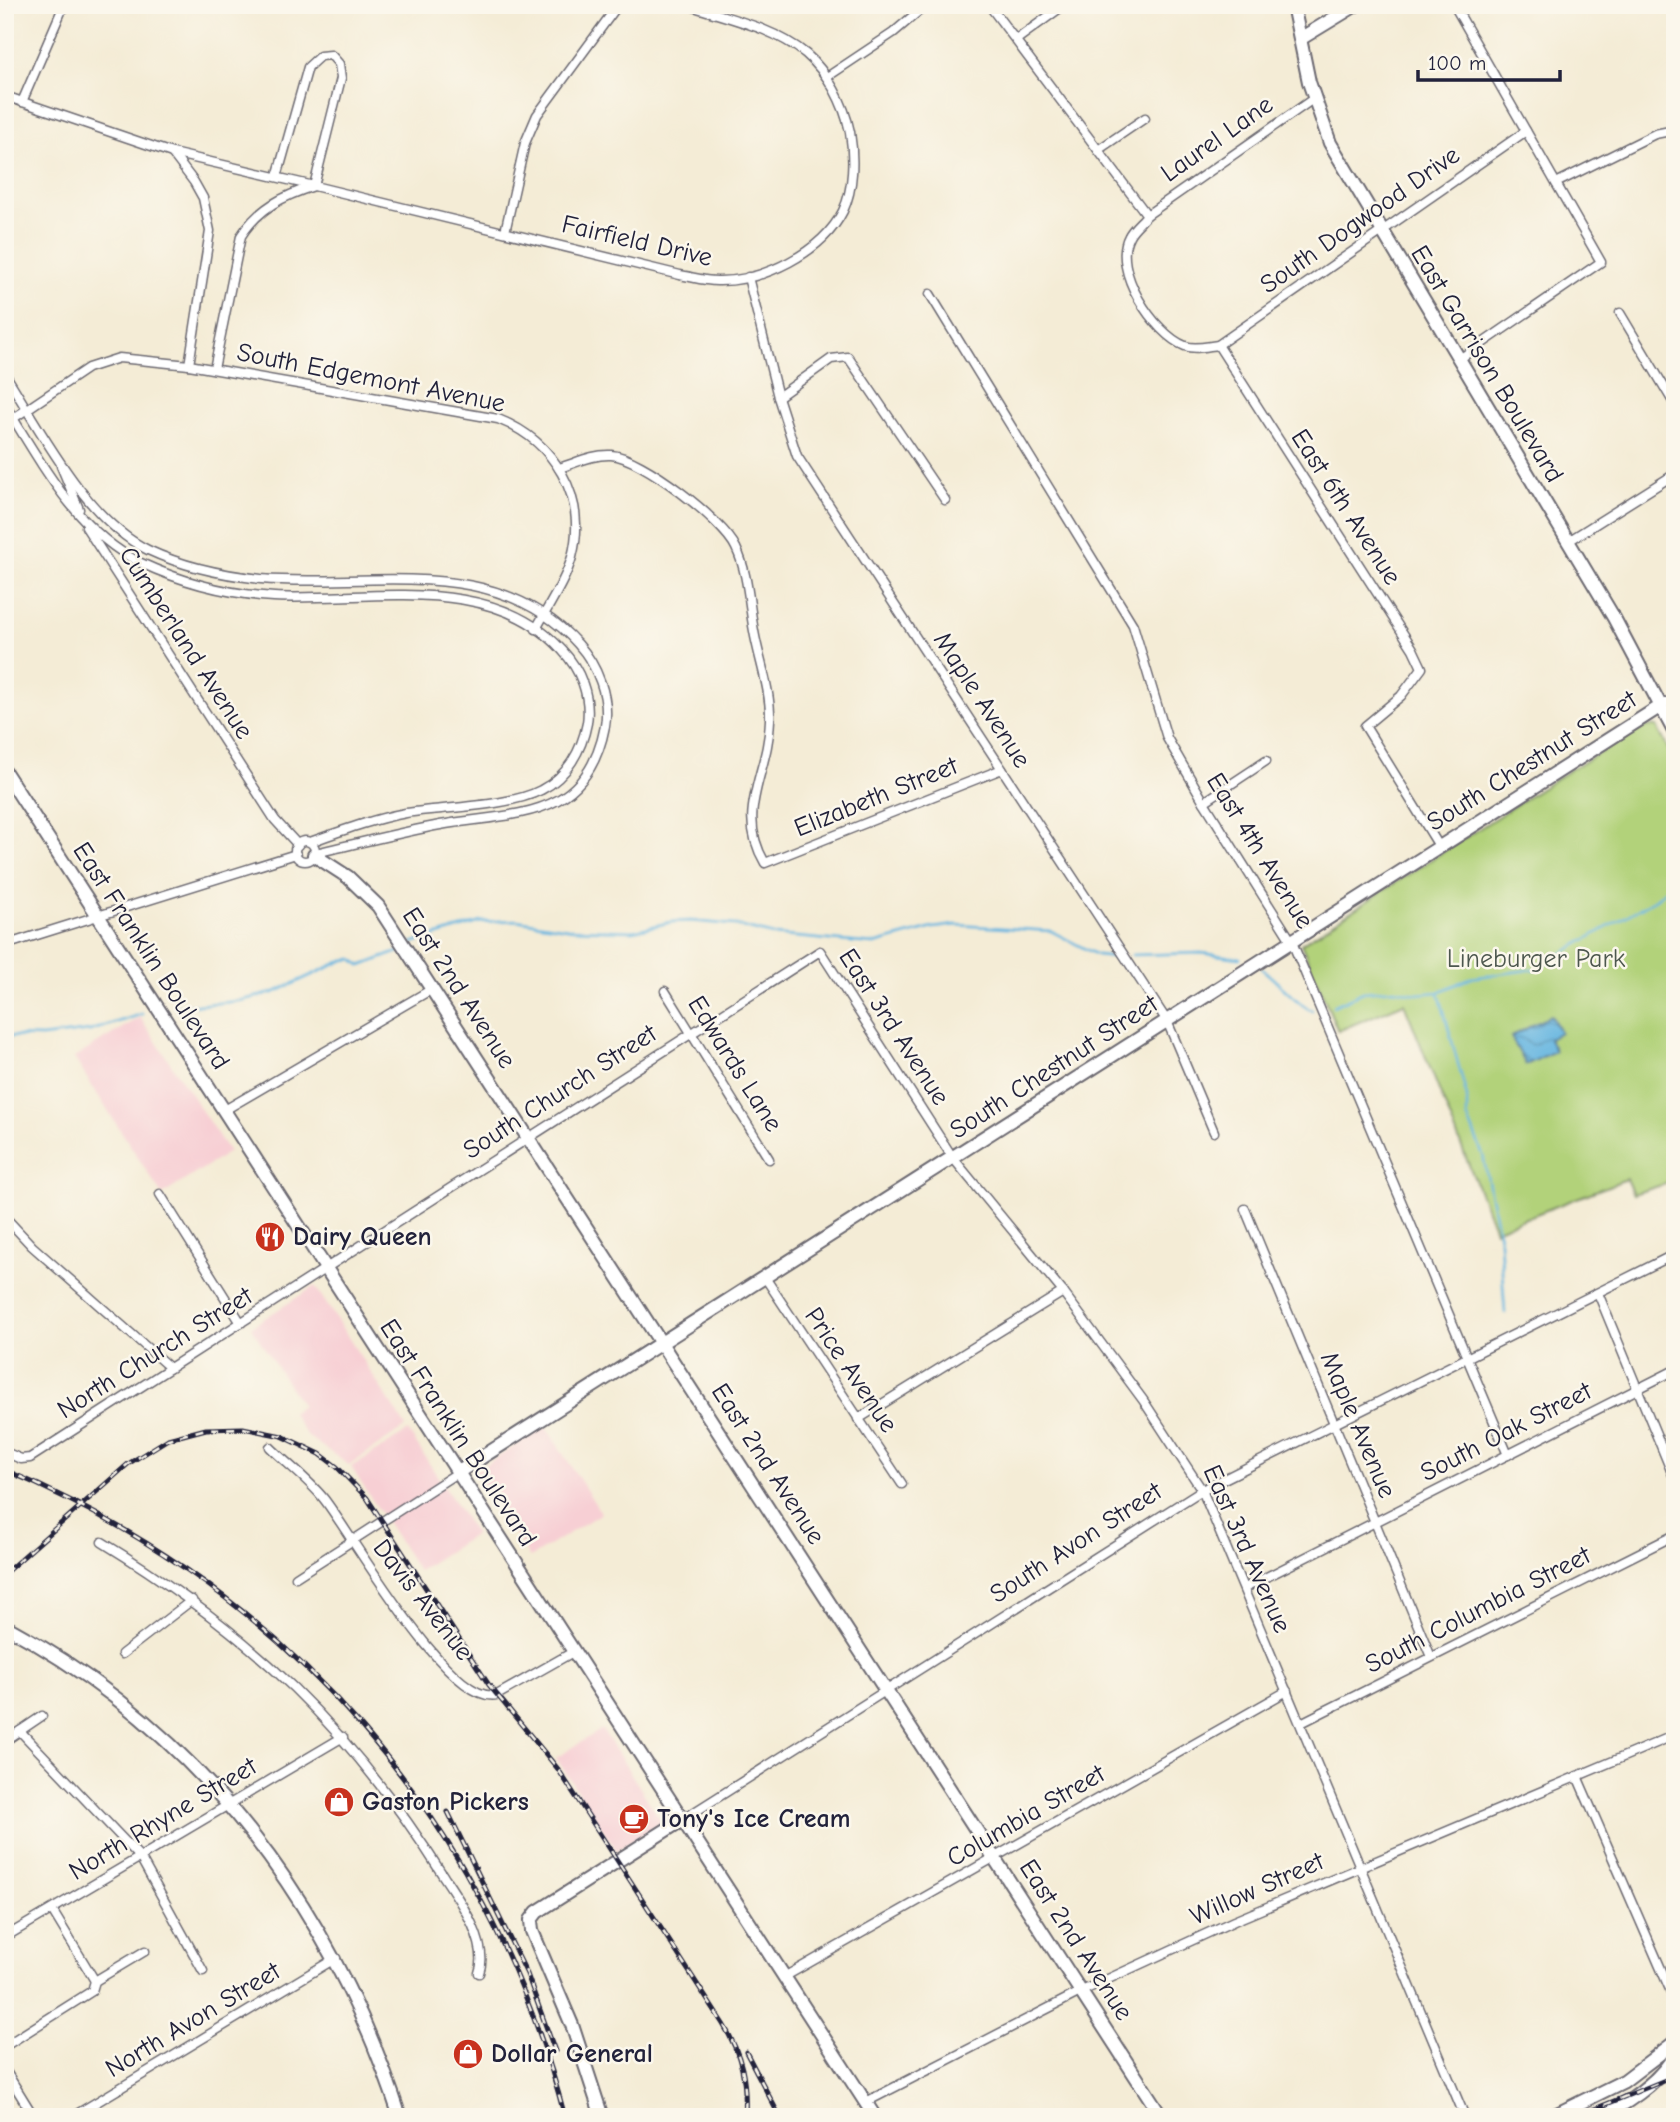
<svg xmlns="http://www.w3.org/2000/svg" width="1680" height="2122" font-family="'Comic Neue',sans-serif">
	<defs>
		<pattern id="water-waves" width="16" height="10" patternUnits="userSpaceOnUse" patternTransform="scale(1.75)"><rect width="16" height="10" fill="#65b5e0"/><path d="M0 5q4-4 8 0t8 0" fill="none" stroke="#5393b7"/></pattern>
	</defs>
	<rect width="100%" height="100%" fill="#fbf7ec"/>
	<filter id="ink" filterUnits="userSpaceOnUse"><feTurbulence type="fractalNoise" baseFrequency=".0143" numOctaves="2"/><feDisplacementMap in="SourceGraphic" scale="14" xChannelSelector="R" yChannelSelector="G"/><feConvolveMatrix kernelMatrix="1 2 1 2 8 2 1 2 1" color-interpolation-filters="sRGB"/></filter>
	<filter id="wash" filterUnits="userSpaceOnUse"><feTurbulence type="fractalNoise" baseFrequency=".00686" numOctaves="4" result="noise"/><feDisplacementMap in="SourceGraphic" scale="28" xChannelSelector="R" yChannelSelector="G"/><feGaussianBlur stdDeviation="1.57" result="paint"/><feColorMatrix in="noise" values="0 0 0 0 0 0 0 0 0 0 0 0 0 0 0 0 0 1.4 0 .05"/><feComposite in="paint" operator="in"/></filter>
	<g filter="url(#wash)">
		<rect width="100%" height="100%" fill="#f4ecd6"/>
		<g fill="#f7cfd4">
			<polygon points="140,1017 229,1152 162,1195 74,1058"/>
			<polygon points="315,1286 406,1427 349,1465 307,1436 292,1413 302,1406 251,1327"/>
			<polygon points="546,1427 601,1513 530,1558 475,1471"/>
			<polygon points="408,1431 475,1534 418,1571 351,1467"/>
			<polygon points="602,1729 662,1822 617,1851 556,1758"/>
		</g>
		<polygon fill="#b2d27a" stroke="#6a7a5a" stroke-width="2" points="1647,726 1657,727 1675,762 1675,1181 1633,1194 1626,1179 1495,1230 1404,1003 1338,1031 1301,944 1571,769"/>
		<polygon fill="url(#water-waves)" stroke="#446c8e" stroke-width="2" points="1551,1015 1560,1032 1549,1039 1555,1051 1526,1065 1511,1037"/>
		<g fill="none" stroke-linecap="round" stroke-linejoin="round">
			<g stroke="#65b5e0" stroke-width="2.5">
				<polyline points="412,943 481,922 516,920 574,929 633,931 671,922 691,921 734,925 773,935 874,944 933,928 956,925 1051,931 1097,955 1115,957"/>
				<polyline points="1132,955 1201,953 1240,958"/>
				<path d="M 1262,969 C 1274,978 1303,1009 1312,1010"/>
				<polyline points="1439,993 1467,1097 1467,1116 1483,1155 1500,1242 1505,1313"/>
				<polyline points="1333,1006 1363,992 1394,989 1417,994 1439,992 1470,978 1535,969 1656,899 1675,881"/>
				<polyline points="177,1007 239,1001 273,993 344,960 353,959 361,966 401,951"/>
				<polyline points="5,1036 42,1037 90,1031 142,1014"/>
			</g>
		</g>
	</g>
	<g filter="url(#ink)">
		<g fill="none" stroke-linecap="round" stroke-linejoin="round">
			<g stroke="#6c6971" stroke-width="11">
				<g id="street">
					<polyline points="989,5 1147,215"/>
					<polyline points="1454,5 1601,262 1458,360"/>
					<polyline points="1016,40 1064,5"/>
					<polyline points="827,77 893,33 926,5"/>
					<polyline points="5,96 172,153 194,182 203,198 210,231 189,365"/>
					<path d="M 1313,99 L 1147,215 C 1141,222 1132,229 1129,236 C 1111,269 1154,334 1185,346 C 1195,350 1208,346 1218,345 L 1526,131"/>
					<polyline points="22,102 64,5"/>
					<polyline points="1098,150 1145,118"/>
					<polyline points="172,153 314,186 341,78 339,64 331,55 320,56 308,67 277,177"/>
					<polyline points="1556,183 1655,134 1675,130"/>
					<polyline points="505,232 525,143 537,115 618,5"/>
					<polyline points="748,277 778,397 797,456 1167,1021 1214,1132"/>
					<polyline points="930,294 1133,625 1167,738 1204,802 1292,942 1508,1455"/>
					<polyline points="1620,313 1675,405"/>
					<polyline points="1218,345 1413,649 1422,668 1401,696 1365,726 1439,846"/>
					<path d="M 214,369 L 241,236 C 259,208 283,196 314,186 L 680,275 C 692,277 705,281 717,281 C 762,282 822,253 843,211 C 854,188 854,157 850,132 C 844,103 828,73 806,54 C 773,27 727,18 688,5"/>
					<path d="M 5,374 C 41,431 86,520 148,550 C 182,566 224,575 261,579 C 369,588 495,552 578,644 C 597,665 610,697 605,726 C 587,822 513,812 440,825 C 398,833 356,844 315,853"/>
					<polyline points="778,397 831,359 848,357 945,500"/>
					<path d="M 5,405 C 41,463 77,532 141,563 C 182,582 229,594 274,597 C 366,602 490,571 562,650 C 580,669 591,696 587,723 C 582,750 567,777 541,790 C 509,807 444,807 406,813 C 373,819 341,831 310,842"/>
					<path d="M 5,424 L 88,368 L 119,358 L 189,365 L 498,419 C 554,441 588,497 572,557 C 565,582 548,606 536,629"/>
					<polyline points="61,466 79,509"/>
					<path d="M 559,468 C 576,463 593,454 611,455 C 640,456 724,521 736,548 C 748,572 749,605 754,631 C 759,660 771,690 770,720 C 769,774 734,810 765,863 L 1002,769"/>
					<polyline points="86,527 275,820 298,845"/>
					<polyline points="1567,542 1675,474"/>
					<polyline points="1661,706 1675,697"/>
					<polyline points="1204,802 1266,761"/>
					<circle cx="305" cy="851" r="10"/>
					<polyline points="5,945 296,854"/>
					<polyline points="665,991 769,1159"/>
					<polyline points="223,1111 432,989"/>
					<polyline points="160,1194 241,1323"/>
					<polyline points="1245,1209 1431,1657"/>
					<polyline points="5,1217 32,1246 170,1368"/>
					<polyline points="766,1279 902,1484"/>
					<polyline points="1598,1293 1675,1480"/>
					<polyline points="858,1419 1063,1292"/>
					<path d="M 270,1447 C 287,1464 309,1480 324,1499 C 353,1536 449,1707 497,1695 L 573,1652"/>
					<polyline points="5,1452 21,1459 30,1458 820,951 953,1158 1063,1292 1143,1400 1202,1490 1465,2117"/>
					<path d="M 102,1542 C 251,1633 351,1729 444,1877 C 460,1901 490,1944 479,1973"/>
					<polyline points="296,1577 457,1473"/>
					<polyline points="1245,1588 1675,1370"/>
					<polyline points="122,1654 192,1600"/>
					<polyline points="1301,1723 1675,1535"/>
					<polyline points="20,1731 140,1857 203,1971"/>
					<polyline points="5,1741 42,1716"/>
					<polyline points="1577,1776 1675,2001"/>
					<polyline points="682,1820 1202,1490 1675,1254"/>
					<polyline points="52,1910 95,1981"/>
					<polyline points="5,1937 343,1737"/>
					<polyline points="784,1977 1287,1691"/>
					<polyline points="5,2046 92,1991 95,1981 145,1951"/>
					<polyline points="5,2070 34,2117"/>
					<polyline points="866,2102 1082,1991 1234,1921 1675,1735"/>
					<polyline points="72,2117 336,1958"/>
				</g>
			</g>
			<g stroke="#6c6971" stroke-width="16">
				<g id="secondary">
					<polyline points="1293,5 1309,82 1330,143 1614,618 1675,733"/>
					<polyline points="1300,39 1356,5"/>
					<polyline points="314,855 348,877 378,906 1162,2117"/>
					<polyline points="457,1473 1661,706"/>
					<path d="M 5,1626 C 202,1732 332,1907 400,2117"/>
					<polyline points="602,2117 572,2025 532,1931 531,1920 537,1912 682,1820"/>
				</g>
			</g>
			<g stroke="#6c6971" stroke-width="16">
				<g id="primary">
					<polyline points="5,772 875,2117"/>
					<polyline points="1551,2117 1624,2081 1675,2042"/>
					<path d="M 1601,2117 C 1627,2103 1662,2080 1675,2054"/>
				</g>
			</g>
			<use href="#street" stroke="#fff" stroke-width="8"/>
			<use href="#secondary" stroke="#fff" stroke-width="12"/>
			<use href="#primary" stroke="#fff" stroke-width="12"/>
			<g stroke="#22223b" stroke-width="5">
				<g id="rail">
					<polyline points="1675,1007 1670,1033 1675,1067"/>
					<path d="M 5,1470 C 288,1590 487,1819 565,2117"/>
					<path d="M 5,1573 L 128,1464 L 168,1439 L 206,1429 L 243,1428 L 282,1436 L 320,1454 L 337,1467 L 367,1498 L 489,1685 L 558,1769 L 723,2024 C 742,2055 747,2081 745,2117"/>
					<polyline points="448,1812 527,1974 555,2051"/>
					<polyline points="746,2052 780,2117"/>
					<polyline points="1575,2117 1675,2076"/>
				</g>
			</g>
			<use href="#rail" stroke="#fbf7ec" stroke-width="2.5" stroke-dasharray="8" stroke-linecap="butt"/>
		</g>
	</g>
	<defs>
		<g id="restaurant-disc" transform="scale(1.575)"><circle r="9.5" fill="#c8321e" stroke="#fbf7ec"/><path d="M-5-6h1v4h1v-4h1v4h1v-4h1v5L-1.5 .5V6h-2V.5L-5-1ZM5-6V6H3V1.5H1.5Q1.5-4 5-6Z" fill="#fff"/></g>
		<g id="shop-disc" transform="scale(1.575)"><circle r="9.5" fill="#c8321e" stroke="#fbf7ec"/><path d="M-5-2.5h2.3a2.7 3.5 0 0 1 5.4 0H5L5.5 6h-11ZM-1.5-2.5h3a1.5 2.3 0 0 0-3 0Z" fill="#fff"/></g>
		<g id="cafe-disc" transform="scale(1.575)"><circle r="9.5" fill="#c8321e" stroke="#fbf7ec"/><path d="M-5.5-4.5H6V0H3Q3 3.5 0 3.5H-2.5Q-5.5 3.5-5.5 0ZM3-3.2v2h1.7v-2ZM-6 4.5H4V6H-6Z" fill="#fff"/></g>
	</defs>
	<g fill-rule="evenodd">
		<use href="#restaurant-disc" x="270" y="1237"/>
		<use href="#shop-disc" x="339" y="1802"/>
		<use href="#cafe-disc" x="634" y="1819"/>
		<use href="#shop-disc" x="468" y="2054"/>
	</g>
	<g text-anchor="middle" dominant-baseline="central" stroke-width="5" stroke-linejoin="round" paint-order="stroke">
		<g font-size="26" fill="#22223b" stroke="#fbf7ec">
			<text transform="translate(1217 139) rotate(-35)">Laurel Lane</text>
			<text transform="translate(1360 220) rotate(-35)">South Dogwood Drive</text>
			<text transform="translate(637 241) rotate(13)">Fairfield Drive</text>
			<text transform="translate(1487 364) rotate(59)">East Garrison Boulevard</text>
			<text transform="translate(371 378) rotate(11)">South Edgemont Avenue</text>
			<text transform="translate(1346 507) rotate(57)">East 6th Avenue</text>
			<text transform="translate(186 643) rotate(57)">Cumberland Avenue</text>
			<text transform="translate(982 700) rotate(57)">Maple Avenue</text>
			<text transform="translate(1532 761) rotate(-32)">South Chestnut Street</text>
			<text transform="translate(876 797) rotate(-22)">Elizabeth Street</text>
			<text transform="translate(1260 851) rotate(58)">East 4th Avenue</text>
			<text transform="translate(151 956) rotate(57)">East Franklin Boulevard</text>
			<text transform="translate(459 988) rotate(57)">East 2nd Avenue</text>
			<text transform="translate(894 1027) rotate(57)">East 3rd Avenue</text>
			<text transform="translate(735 1064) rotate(58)">Edwards Lane</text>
			<text transform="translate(1054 1067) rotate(-33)">South Chestnut Street</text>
			<text transform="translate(560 1092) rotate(-33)">South Church Street</text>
			<text transform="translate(155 1353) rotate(-32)">North Church Street</text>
			<text transform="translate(851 1370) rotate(56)">Price Avenue</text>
			<text transform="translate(1358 1425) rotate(67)">Maple Avenue</text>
			<text transform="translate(1506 1432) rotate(-27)">South Oak Street</text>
			<text transform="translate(458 1433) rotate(57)">East Franklin Boulevard</text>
			<text transform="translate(768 1464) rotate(57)">East 2nd Avenue</text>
			<text transform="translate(1076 1543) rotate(-33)">South Avon Street</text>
			<text transform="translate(1247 1549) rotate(66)">East 3rd Avenue</text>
			<text transform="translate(423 1600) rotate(52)">Davis Avenue</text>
			<text transform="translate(1478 1610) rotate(-27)">South Columbia Street</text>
			<text transform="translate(1026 1816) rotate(-30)">Columbia Street</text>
			<text transform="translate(163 1819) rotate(-31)">North Rhyne Street</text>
			<text transform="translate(1257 1889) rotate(-24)">Willow Street</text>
			<text transform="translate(1076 1940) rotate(57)">East 2nd Avenue</text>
			<text transform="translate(193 2020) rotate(-31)">North Avon Street</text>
		</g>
		<g font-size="26" fill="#4d574e" stroke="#fbf7ec">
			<text x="1536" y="959">Lineburger Park</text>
		</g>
		<g font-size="26" font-weight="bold" fill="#22223b" stroke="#fbf7ec" text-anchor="start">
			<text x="293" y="1237">Dairy Queen</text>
			<text x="362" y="1802">Gaston Pickers</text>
			<text x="657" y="1819">Tony's Ice Cream</text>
			<text x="491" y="2054">Dollar General</text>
		</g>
	</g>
	<rect width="1680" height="2122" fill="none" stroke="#fbf7ec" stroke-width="28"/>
	<path d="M1418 70v10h142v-10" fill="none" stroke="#22223b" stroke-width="3.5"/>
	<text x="1428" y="70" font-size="21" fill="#22223b" stroke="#fbf7ec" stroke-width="5" paint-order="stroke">100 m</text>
</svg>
